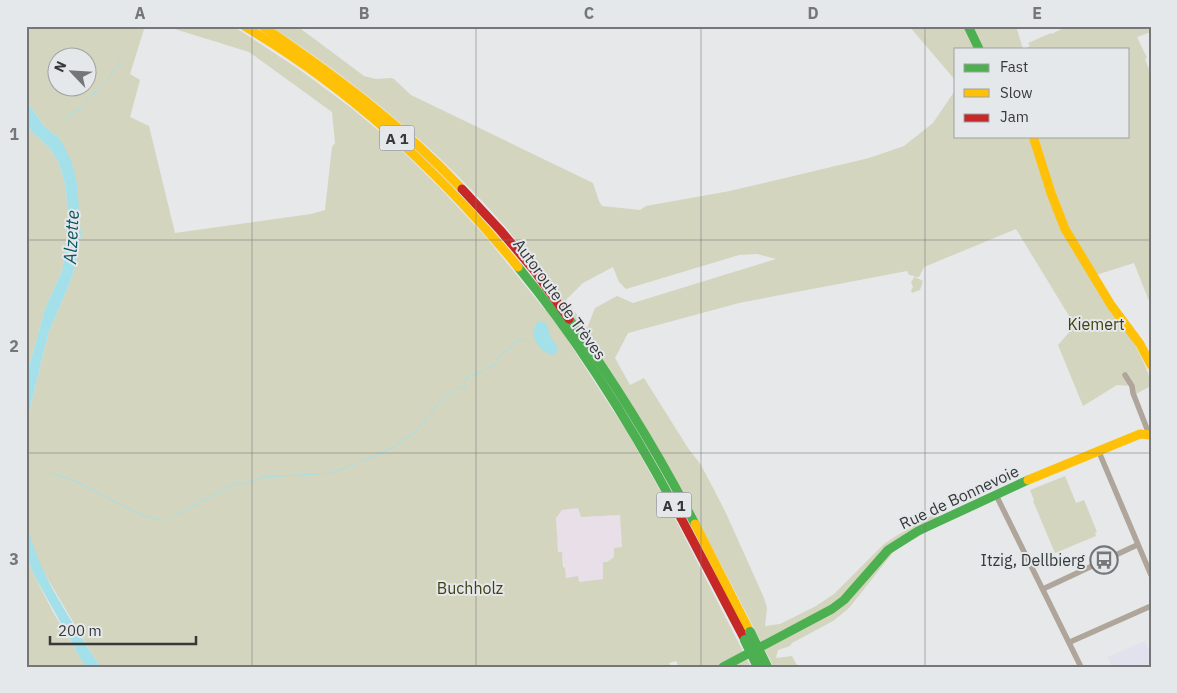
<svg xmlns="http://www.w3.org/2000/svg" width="1177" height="693" font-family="'IBM Plex Sans',sans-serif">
	<rect width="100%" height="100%" fill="#e6e8ea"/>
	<polygon fill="#e8dfe9" points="578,508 581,517 620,515 622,547 610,561 603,563 603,579 579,582 566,578 562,552 558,552 556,518 562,510"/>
	<polygon fill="#e2e1ee" points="1145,641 1151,655 1151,667 1112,667 1108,657"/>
	<g fill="#d3d5be" fill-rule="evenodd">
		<path d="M 26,26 L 145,26 L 130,74 L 140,80 L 130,117 L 149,126 L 175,233 L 311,214 L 325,210 L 332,147 L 335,143 L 332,112 L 249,52 L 165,26 L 233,26 L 300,70 L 350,107 L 397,146 L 439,187 L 485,236 L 545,310 L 561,298 C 543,275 526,252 507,229 C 443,153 354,80 270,26 L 297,26 L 364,76 L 376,79 L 391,78 L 394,79 L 411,95 L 593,183 L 599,201 L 602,206 L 640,210 L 646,206 L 730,191 L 869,158 L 904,146 L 933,123 L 956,89 L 956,136 L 1128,136 L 1128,49 L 1025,49 L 1030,46 L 1028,43 L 1051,33 L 1052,34 L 1067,26 L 1151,26 L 1151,32 L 1137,37 L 1147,58 L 1145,59 L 1151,75 L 1151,306 L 1134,263 L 1093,276 C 1107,299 1151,364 1151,386 L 1134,395 L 1132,386 L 1117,385 L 1083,406 L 1058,345 L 1071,330 L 1074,324 L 1016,229 L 924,267 L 919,277 L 915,277 L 923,281 L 920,290 L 912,293 L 911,290 L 913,287 L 911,282 L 915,276 L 909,275 L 907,271 L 739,303 L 628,333 L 615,358 L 630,385 L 644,378 L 688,448 L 701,465 L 725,511 L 764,598 L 767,608 L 765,626 L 780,624 L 816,606 L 834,594 L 884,544 L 896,536 L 936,513 L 939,525 L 895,550 L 849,608 L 833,621 L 792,643 L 790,646 L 778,650 L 776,658 L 792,656 L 798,667 L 776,667 L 773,666 C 716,552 656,439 585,332 L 559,327 L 627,432 L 666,501 L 751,667 L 679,667 L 676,661 L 669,663 L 672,667 L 101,667 L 92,654 L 39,564 L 29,536 L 26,518 L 26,425 L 48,334 L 71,280 L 77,258 L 81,235 L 78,215 L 60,139 L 44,126 L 26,100 ZM 58,58 L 88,58 L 88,88 L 58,88 ZM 757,254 L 776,259 L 633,303 L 617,296 L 595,308 L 587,328 L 566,300 L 583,283 L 613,267 L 619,282 L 626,289 L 739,255 ZM 578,508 L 581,517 L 620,515 L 622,547 L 614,548 L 614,557 L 607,562 L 603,562 L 603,579 L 579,582 L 578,576 L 566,578 L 565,568 L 563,567 L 562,552 L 558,552 L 556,518 L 562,510 Z"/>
		<polygon points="909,26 1016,26 1023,49 956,49 956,81"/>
		<polygon points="26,124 34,134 50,148 59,163 66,188 69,236 62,271 45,309 26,378"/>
		<polygon points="1065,476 1076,503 1084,500 1097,532 1095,533 1096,536 1055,553 1033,501 1034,500 1030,490"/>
		<polygon points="26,554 34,575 53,612 86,667 26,667"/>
	</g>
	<g fill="#a4e0ea">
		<polygon points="26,100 44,126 60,139 71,160 77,183 81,235 77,258 71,280 48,334 26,425 26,378 45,309 62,271 69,236 66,188 59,163 50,148 34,134 26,124"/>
		<path d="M 538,321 L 546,323 L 550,336 L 558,348 L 557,352 L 553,355 C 540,352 534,343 533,330 Z"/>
		<path d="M 26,518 C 35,568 66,611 92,654 L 101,667 L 86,667 L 82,661 L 34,575 L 26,554 Z"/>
	</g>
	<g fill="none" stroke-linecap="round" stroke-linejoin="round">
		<g stroke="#a4e0ea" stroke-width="1">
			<path d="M 64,122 L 73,112 L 78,111 L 103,83 C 107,81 119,65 120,61"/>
			<path d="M 362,461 L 392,448 L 415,432 L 439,403 L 460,387 L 465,387 L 466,377 L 483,371 L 486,368 L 495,365 C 497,358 503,350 510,349 L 515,341 L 524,339"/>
			<path d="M 51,473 C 64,477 76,481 88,487 C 109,498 141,519 164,520"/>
			<polyline points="170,518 238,482 243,484 263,477 331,473 357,463"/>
		</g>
		<g stroke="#b0a59b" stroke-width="5.5">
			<polyline points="1125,375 1132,386 1133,393 1149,434"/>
			<polyline points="1099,452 1151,575"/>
			<polyline points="996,495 1081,667"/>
			<polyline points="1043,589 1137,545"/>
			<polyline points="1070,642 1151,606"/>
		</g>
		<g stroke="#4caf50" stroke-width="9">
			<polyline points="968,26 979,49"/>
			<path d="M 518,267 C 582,344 634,430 681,518"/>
			<path d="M 569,319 C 616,384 658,453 695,524"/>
			<polyline points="723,667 832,609 844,600 888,550 918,531 1028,480"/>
		</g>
		<g stroke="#ffc107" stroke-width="9">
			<path d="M 244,26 C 349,88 441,173 518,267"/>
			<path d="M 262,26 C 333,74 403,126 462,189"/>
			<polyline points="1033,136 1051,193 1065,229 1111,305 1140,344 1151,365"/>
			<polyline points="1028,480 1140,434 1151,435"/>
			<polyline points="695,524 750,632"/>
		</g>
		<g stroke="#c62828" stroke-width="9">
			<polyline points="462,189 500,230 534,270 569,319"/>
			<polyline points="681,518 745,640"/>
		</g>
		<g stroke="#4caf50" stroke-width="10">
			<polyline points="750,632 767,667"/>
			<polyline points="745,640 758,667"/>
		</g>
	</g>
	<path fill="none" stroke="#747677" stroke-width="1" stroke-opacity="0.55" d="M 252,26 L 252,667M 476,26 L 476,667M 701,26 L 701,667M 925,26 L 925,667M 26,240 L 1151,240M 26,453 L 1151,453"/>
	<defs>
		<g id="bus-ring" transform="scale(1.4375)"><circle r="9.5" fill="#e5e8eb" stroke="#747677" stroke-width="1.5"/><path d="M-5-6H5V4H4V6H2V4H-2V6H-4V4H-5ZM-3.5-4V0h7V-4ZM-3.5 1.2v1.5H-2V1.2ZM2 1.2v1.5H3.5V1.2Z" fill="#747677"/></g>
	</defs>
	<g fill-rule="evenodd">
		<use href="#bus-ring" x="1104" y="560"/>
	</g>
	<g text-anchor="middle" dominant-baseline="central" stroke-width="4" stroke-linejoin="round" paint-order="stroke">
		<g fill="#e5e8eb" stroke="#6b6d6e" stroke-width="1">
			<rect x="379.5" y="125.5" width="35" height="25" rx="4"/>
			<rect x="656.5" y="492.5" width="35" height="25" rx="4"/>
		</g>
		<g font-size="15" font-weight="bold" fill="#373839">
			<text x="397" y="138">A 1</text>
			<text x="674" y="505">A 1</text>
		</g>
		<g font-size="16" fill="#373839" stroke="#e5e8eb">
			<text transform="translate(560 299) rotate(54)">Autoroute de Trèves</text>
			<text transform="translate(959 497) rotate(-25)">Rue de Bonnevoie</text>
		</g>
		<g font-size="16" fill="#404110" stroke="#e5e8eb">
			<text x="1096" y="324">Kiemert</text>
			<text x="470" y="588">Buchholz</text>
		</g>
		<g font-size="16" fill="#373839" stroke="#e5e8eb" text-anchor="end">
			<text x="1085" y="560">Itzig, Dellbierg</text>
		</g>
		<g font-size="18" font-style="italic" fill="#0c5761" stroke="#e5e8eb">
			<text transform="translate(71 237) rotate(-87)">Alzette</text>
		</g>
	</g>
	<rect width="1177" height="693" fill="none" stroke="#e5e8eb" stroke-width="55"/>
	<rect x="954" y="48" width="175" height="90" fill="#e5e8eb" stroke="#9fa2a4"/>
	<rect x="964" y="64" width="25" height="8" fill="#4caf50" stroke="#9fa2a4"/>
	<text x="1000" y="72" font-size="15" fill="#373839">Fast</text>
	<rect x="964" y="89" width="25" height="8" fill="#ffc107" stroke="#9fa2a4"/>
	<text x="1000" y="98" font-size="15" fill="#373839">Slow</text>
	<rect x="964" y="114" width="25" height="8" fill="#c62828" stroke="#9fa2a4"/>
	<text x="1000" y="122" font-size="15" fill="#373839">Jam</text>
	<g transform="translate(72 72) rotate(295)"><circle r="24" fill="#e5e8eb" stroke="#9fa2a4"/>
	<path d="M0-4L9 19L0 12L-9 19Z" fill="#747677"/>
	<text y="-8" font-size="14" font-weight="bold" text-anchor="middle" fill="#373839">N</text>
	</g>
	<path d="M50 636v8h146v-8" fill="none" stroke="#373839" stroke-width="2.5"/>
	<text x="58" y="636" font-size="15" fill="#373839" stroke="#e5e8eb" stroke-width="4" paint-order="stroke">200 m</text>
	<rect x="28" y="28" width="1122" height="638" fill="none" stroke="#747677" stroke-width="2"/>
	<g font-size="16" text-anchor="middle" font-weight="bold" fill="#747677">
		<text x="140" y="19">A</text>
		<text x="364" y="19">B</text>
		<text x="589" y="19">C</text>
		<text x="813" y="19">D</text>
		<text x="1037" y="19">E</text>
		<text x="14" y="140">1</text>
		<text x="14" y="352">2</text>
		<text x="14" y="565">3</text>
	</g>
</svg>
